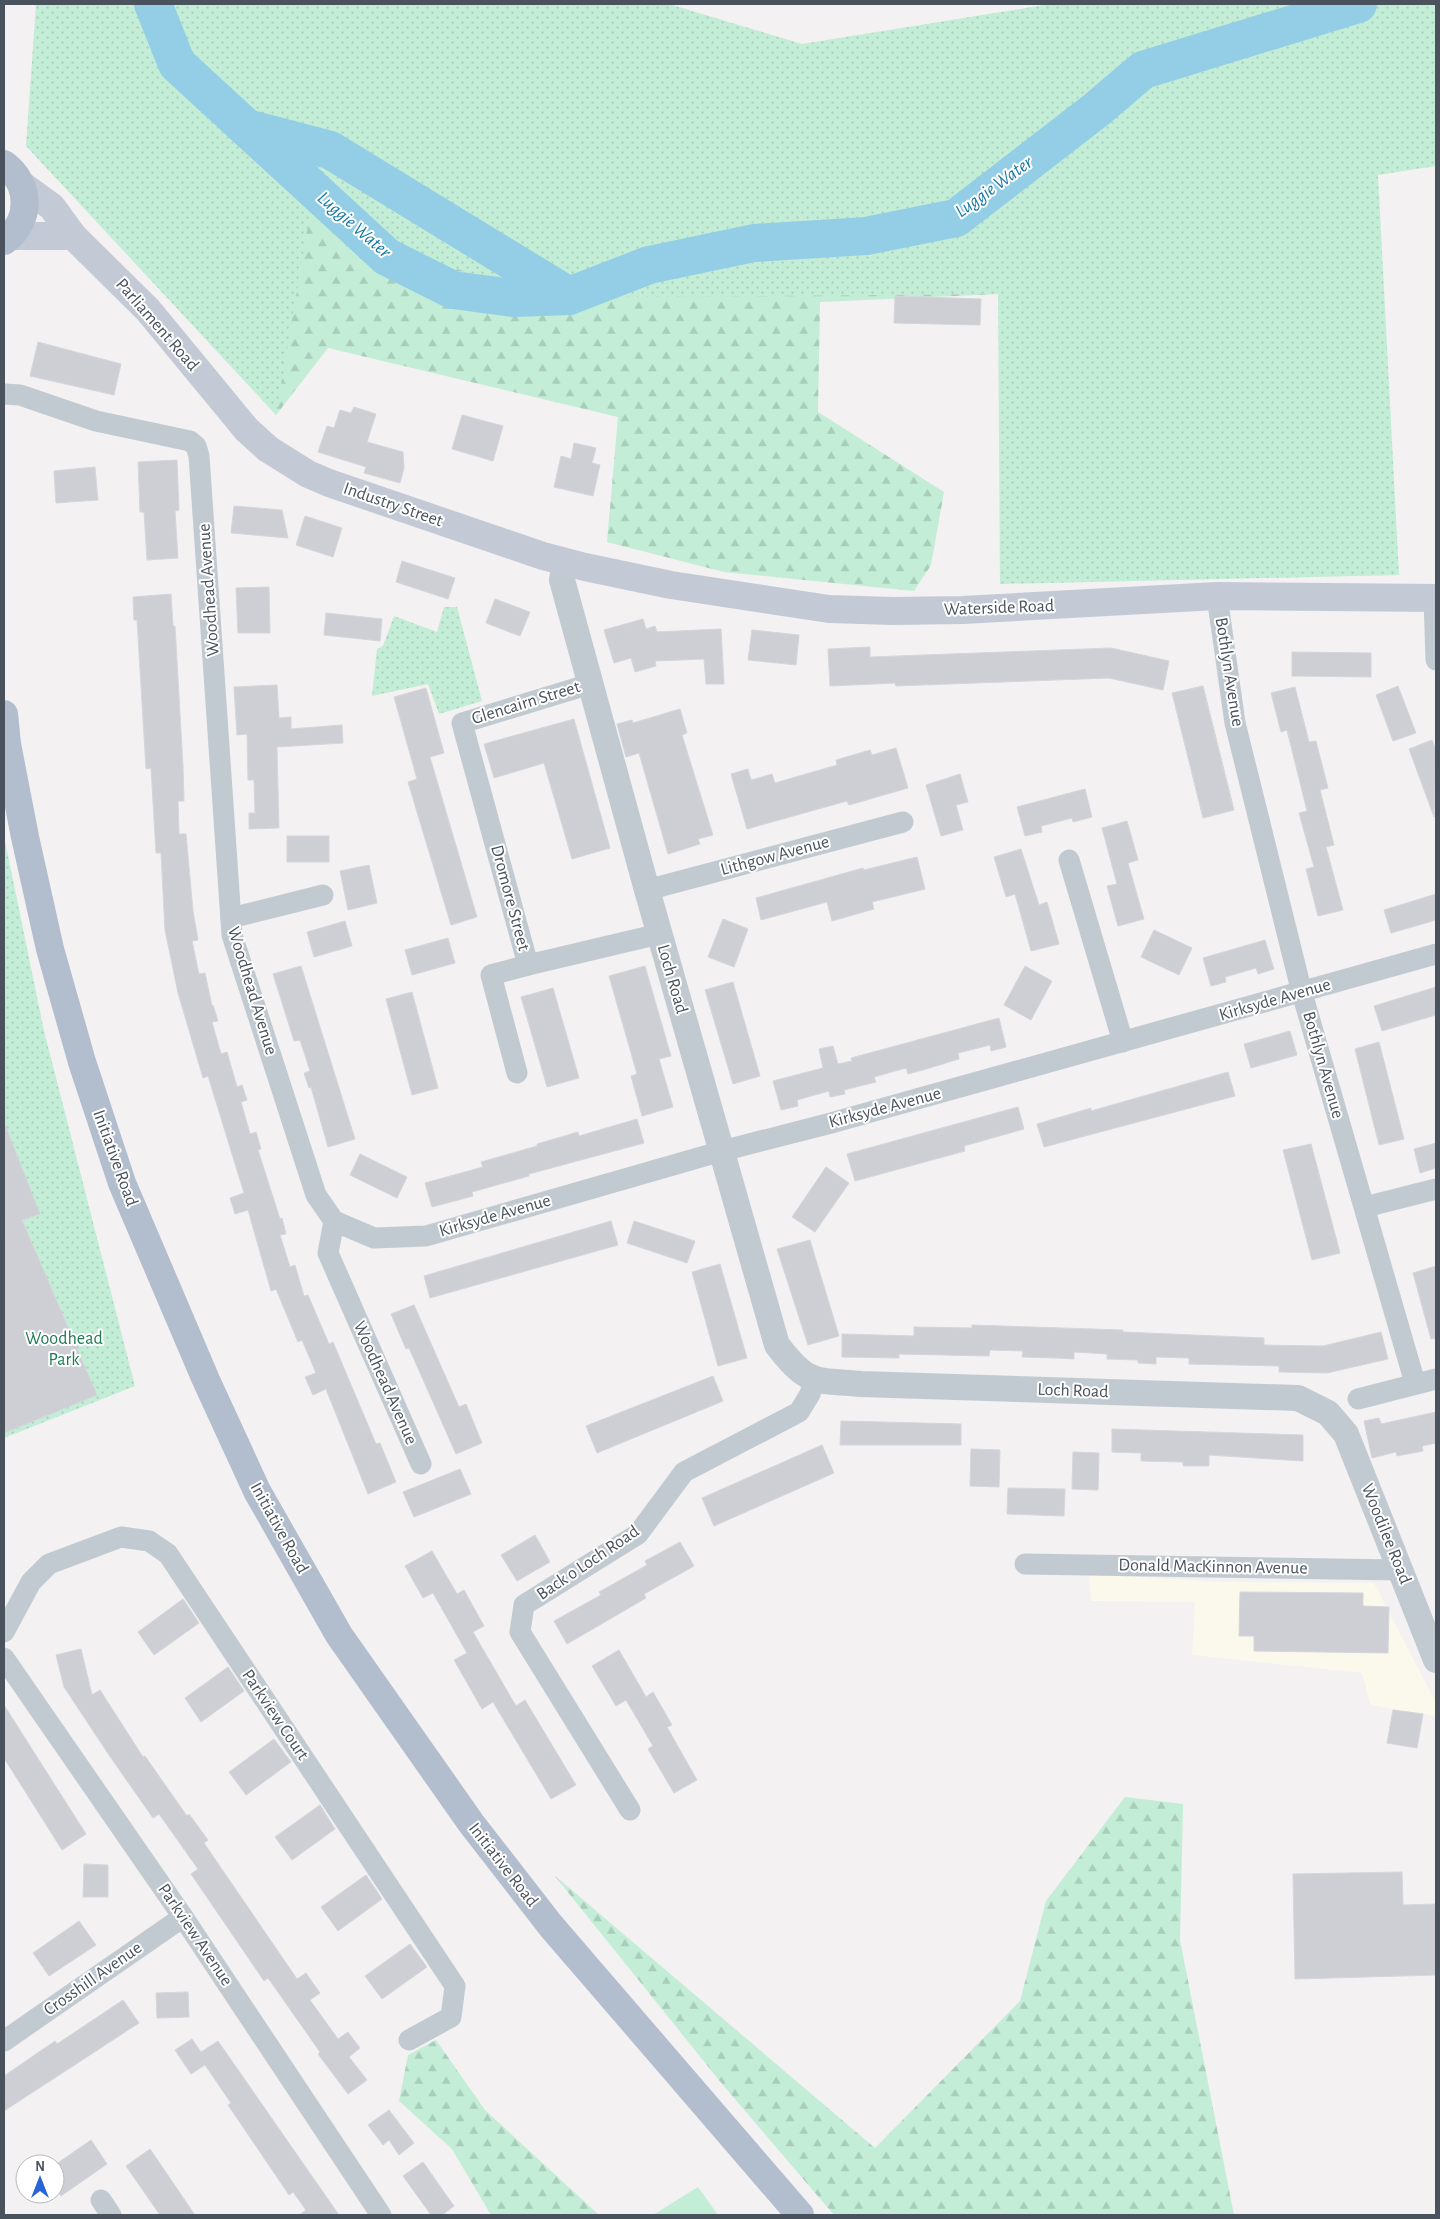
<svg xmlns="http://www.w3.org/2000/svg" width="1440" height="2219" font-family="'Alegreya Sans',sans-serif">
	<defs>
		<pattern id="forest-firs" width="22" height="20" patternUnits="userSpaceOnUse" patternTransform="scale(1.25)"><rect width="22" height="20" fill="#c3edd7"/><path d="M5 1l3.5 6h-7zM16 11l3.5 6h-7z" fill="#a9cdbb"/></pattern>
		<pattern id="park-dots" width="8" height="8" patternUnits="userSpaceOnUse" patternTransform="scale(1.25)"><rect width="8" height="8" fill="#c3edd7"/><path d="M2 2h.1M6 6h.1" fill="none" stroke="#a9cdbb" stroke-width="1.8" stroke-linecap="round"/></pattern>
	</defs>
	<rect width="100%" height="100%" fill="#f3f1f1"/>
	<polygon fill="#fbf8ec" points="1089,1574 1224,1582 1374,1583 1436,1703 1436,1716 1370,1705 1362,1673 1192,1655 1195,1602 1091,1601"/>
	<polygon fill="#c3edd7" points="698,2187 718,2215 653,2215"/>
	<g fill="url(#forest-firs)">
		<polygon points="125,106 999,294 820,302 818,412 944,492 931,565 914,591 724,572 607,542 618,417 328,348 276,415 168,272"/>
		<polygon points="1125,1797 1183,1804 1180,1940 1234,2215 834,2215 723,2085 554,1875 875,2148 1020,2001 1046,1901"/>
		<polygon points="436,2040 485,2110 599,2215 491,2215 452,2149 399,2101 408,2055"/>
	</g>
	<g fill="url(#park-dots)">
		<polygon points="36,4 669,4 802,44 1051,4 1436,4 1436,166 1378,175 1399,575 1000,584 998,294 544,298 309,219 276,415 26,146"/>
		<polygon points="444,607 457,607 482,701 439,714 428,684 372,696 377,649 383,646 394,616 437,632"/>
		<polygon points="4,836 44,1031 135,1386 4,1438"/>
	</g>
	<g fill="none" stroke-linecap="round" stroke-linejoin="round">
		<g stroke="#93cee6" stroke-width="38">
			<polyline points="153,4 177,64 387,257 453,290 513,298 569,296 649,265 754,243 866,236 956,218 1096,110 1143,70 1358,4"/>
			<polyline points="250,129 330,150 569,296"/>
		</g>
	</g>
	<g fill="#cecfd5" stroke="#d5d6db">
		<polygon points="895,296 981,299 980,325 894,323"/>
		<polygon points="38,342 121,364 114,395 30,376"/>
		<polygon points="354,407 376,414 367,442 403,452 404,468 400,483 364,473 366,467 318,452 327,426 334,428 340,410 351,413"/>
		<polygon points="462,415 503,426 493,461 452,449"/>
		<polygon points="574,443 596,448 592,463 600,465 593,496 554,487 561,456 571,459"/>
		<polygon points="177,460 179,510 175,511 178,558 147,560 144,512 140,512 138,462"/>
		<polygon points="95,467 98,500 56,503 54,471"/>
		<polygon points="234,506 282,510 288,538 231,533"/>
		<polygon points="305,516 342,528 333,557 296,545"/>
		<polygon points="402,561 455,578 448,599 396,582"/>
		<polygon points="269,587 270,633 238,633 236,588"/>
		<polygon points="171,594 173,626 175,626 183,766 184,801 178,801 179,834 186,834 193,911 198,940 192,941 199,974 205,973 212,1006 213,1005 218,1021 212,1022 221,1054 227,1052 237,1087 242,1085 247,1100 241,1102 250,1134 256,1132 261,1149 258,1150 280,1219 282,1218 286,1234 280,1235 290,1267 295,1265 304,1296 308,1295 329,1344 333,1342 376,1444 380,1443 396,1482 368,1494 326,1389 313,1395 305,1377 316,1373 302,1340 298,1342 276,1289 271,1291 248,1210 235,1214 230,1198 244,1193 208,1076 203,1078 178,993 165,930 161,853 156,853 151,768 146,769 137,620 134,620 133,597"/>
		<polygon points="495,599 530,612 520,636 486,623"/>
		<polygon points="326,613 382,619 380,641 324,635"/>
		<polygon points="643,619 646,629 655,626 657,632 721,629 724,684 706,684 704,659 655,661 656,666 635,672 631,658 614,663 604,630"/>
		<polygon points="752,630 799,635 796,665 748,660"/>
		<polygon points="870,647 870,657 1111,648 1169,661 1163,690 1109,678 896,686 895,683 830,686 828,649"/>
		<polygon points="1292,652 1371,653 1371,677 1292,676"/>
		<polygon points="277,685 279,718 291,717 291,729 342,725 343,743 277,747 279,828 249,829 249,813 255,813 254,780 248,780 247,734 237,735 234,687"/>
		<polygon points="1203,686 1234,810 1203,818 1172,693"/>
		<polygon points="1398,686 1416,733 1393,741 1376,695"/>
		<polygon points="1295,687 1309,742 1316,741 1328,788 1320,790 1334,845 1326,847 1343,910 1318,916 1306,869 1314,867 1299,813 1307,811 1287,730 1281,732 1271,693"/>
		<polygon points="426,688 444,753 430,757 477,917 451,925 408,782 417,779 394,697"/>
		<polygon points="680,709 687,733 682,735 713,835 698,839 700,844 668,854 639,753 626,757 617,724 632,720 633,723"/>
		<polygon points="574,719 610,848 572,859 544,763 494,778 484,744"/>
		<polygon points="1432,740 1436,750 1434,817 1409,749"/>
		<polygon points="896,748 908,788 849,805 847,801 747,829 731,774 748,769 751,780 772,774 775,783 837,765 836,760 870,750 872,755"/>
		<polygon points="960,774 968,802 956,805 963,830 941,836 926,785"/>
		<polygon points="1085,789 1092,817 1073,822 1072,818 1041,826 1042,832 1025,836 1017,807"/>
		<polygon points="1127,821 1138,860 1128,863 1144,919 1118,926 1107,886 1117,884 1102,828"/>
		<rect x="287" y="836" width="42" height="26"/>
		<polygon points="1021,849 1039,905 1047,902 1059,944 1031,951 1015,894 1006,897 994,857"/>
		<polygon points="917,857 925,889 872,902 874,909 832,921 827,902 761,920 756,898 863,868 864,870"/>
		<polygon points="369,865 377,903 348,910 340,871"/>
		<polygon points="1436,894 1436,920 1391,933 1384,910"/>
		<polygon points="723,919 748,929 734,967 708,957"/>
		<polygon points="345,921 352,946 314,957 307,932"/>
		<polygon points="1154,930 1192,948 1179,975 1141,957"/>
		<polygon points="448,938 455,963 412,975 405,950"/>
		<polygon points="1265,940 1274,969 1258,974 1256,968 1225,977 1226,982 1211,986 1203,958"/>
		<polygon points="301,966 355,1139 328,1147 311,1087 309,1088 304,1073 310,1071 300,1040 294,1041 273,974"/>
		<polygon points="645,966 671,1056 659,1059 673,1107 642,1116 631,1076 637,1074 609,976"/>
		<polygon points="1025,966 1052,981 1031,1020 1004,1005"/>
		<polygon points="733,982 760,1076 733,1084 705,990"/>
		<polygon points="1436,987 1436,1015 1382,1031 1374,1006"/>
		<polygon points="553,988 579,1078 547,1087 521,997"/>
		<polygon points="412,992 438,1088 412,1095 386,999"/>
		<polygon points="999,1018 1006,1047 991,1051 990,1045 958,1053 959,1059 923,1070 908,1074 906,1068 874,1077 876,1082 844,1090 845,1094 830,1097 829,1091 797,1100 798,1106 781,1110 773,1081 823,1068 819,1049 833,1046 838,1064 852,1061 851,1058"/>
		<polygon points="1290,1031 1297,1055 1251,1068 1244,1044"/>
		<polygon points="1379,1042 1404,1139 1379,1145 1355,1049"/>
		<polygon points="1228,1072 1235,1096 1044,1147 1037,1124 1091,1108 1091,1111"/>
		<polygon points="1018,1107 1024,1129 964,1146 965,1151 855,1181 847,1154"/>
		<polygon points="637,1119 644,1143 529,1174 529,1176 472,1192 473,1196 432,1207 425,1183 483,1167 481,1162 537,1146 537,1144 578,1132 579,1136"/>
		<polygon points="5,1125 40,1214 22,1220 97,1395 4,1433"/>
		<polygon points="1436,1143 1436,1168 1420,1173 1414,1149"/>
		<polygon points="1311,1144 1340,1253 1312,1260 1283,1150"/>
		<polygon points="360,1154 407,1177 397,1198 350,1175"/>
		<polygon points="826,1167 849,1183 815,1232 792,1217"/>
		<polygon points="611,1221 618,1245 430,1298 424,1276"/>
		<polygon points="634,1221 695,1241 687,1263 627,1243"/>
		<polygon points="810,1240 839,1336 808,1345 777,1249"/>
		<polygon points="720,1264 747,1358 718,1366 692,1272"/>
		<polygon points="1436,1266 1436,1338 1431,1339 1413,1273"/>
		<polygon points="414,1305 459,1407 466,1404 482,1443 456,1454 409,1348 406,1349 391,1314"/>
		<polygon points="972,1325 1123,1330 1123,1332 1264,1338 1264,1345 1323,1346 1381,1332 1388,1359 1327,1373 1279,1372 1279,1366 1189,1364 1189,1358 1156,1357 1156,1364 1138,1363 1138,1360 1107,1359 1107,1354 1074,1352 1074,1359 1056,1358 1022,1357 1023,1351 990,1350 989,1356 899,1354 899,1358 842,1357 842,1334 914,1336 914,1327 972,1328"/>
		<polygon points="713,1376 723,1401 597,1453 586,1426"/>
		<polygon points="1436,1412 1436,1443 1422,1446 1423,1451 1397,1456 1396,1452 1372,1458 1364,1421 1379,1418 1381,1424"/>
		<polygon points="841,1421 961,1424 961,1445 840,1445"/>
		<polygon points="1112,1429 1303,1435 1303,1461 1209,1455 1209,1466 1183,1466 1183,1462 1141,1461 1141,1453 1112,1452"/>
		<polygon points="822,1445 834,1473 714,1526 702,1498"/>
		<polygon points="971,1449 1000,1450 999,1487 970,1486"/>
		<polygon points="1073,1452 1099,1453 1098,1490 1072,1489"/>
		<polygon points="460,1469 471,1494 414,1517 403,1492"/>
		<polygon points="1008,1488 1065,1489 1064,1516 1007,1514"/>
		<polygon points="535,1535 550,1562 517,1581 501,1555"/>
		<polygon points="680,1542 694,1566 644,1594 646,1598 567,1644 554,1621 601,1595 599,1592 647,1565 645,1561"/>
		<polygon points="432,1551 457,1594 464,1590 484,1626 473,1632 516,1706 525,1700 576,1785 551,1799 493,1702 482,1709 454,1660 467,1653 433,1593 423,1598 405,1566"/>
		<polygon points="1240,1592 1363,1593 1363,1606 1389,1607 1388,1653 1254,1651 1254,1636 1239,1636"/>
		<polygon points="183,1599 199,1623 154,1655 138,1632"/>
		<polygon points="81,1649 92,1695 100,1690 143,1757 145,1756 187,1816 189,1814 208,1840 204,1843 297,1979 306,1973 320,1993 310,2000 338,2039 348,2032 360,2048 349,2057 367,2080 348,2094 318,2054 320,2052 268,1978 264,1981 191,1874 198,1869 159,1814 153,1818 111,1758 64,1687 56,1655"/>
		<polygon points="619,1650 646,1697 653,1692 672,1725 667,1727 697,1780 674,1793 648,1749 653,1746 626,1700 616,1706 592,1666"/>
		<polygon points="228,1667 244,1691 201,1722 185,1698"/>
		<polygon points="4,1705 86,1834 62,1850 4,1758"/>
		<polygon points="1393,1710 1423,1714 1417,1748 1387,1743"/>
		<polygon points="274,1739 291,1762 246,1795 229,1772"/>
		<polygon points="320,1805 335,1829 292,1860 275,1837"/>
		<polygon points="84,1864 108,1865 108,1897 83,1897"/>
		<polygon points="1402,1872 1403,1905 1436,1904 1436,1975 1295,1979 1293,1874"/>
		<polygon points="366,1875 382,1899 338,1931 321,1907"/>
		<polygon points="79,1921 96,1945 49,1976 33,1953"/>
		<polygon points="410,1944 427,1967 382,1999 365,1976"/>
		<polygon points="188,1992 189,2017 157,2018 156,1993"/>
		<polygon points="123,2000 139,2023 4,2111 4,2076 55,2041 57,2044"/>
		<polygon points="192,2039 201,2052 218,2041 339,2215 299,2215 306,2210 293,2192 289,2195 228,2105 231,2103 205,2065 191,2074 175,2050"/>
		<polygon points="389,2110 414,2143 399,2155 389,2140 383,2145 368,2125"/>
		<polygon points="91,2140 107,2164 61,2196 55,2186 55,2165"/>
		<polygon points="150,2149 195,2215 160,2215 126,2166"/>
		<polygon points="423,2162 454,2206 442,2215 431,2215 403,2176"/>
	</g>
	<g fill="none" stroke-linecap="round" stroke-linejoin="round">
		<g stroke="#c2cad1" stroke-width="21">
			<polyline points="4,394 20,395 96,421 190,441 196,446 199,456 232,935 316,1195 334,1221 328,1253 421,1464"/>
			<polyline points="1217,596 1235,723 1302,993 1415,1383"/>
			<polyline points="1434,598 1436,660"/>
			<polyline points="1069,860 1123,1042"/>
			<polyline points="647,890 903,822"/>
			<polyline points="231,918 323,895"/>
			<polyline points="528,965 659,934"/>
			<polyline points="517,1073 491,975 528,965 462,723 590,684"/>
			<polyline points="1365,1207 1436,1189"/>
			<polyline points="334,1221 374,1238 426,1236 722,1151 831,1123 1436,954"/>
			<polyline points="1358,1399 1436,1379"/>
			<polyline points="1025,1564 1400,1570"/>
			<polyline points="4,1632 31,1582 49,1564 121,1537 149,1541 168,1554 455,1986 451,2017 409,2040"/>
			<polyline points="4,1658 183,1917 381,2215"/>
			<polyline points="630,1810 520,1632 524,1605 638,1534 684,1472 799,1412 810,1394 814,1380"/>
			<polyline points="4,2041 183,1917"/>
			<polyline points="101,2200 111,2215"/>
		</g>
		<path stroke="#c2cad1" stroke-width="26" d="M 565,562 L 562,580 L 647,890 L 777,1345 C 808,1385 813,1380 861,1384 L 1298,1398 L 1328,1413 L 1346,1434 L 1436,1660"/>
		<g stroke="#c3cad6" stroke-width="28">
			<polyline points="22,185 52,207 73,236 148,310 247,430 268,449 308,474 329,483 543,556 585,567 671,585 829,609 893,611 963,610 1217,596 1436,598"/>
			<polyline points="10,236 73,236"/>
		</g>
		<g stroke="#b2becd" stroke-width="28">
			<path d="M 4,164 C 31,184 32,221 4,241"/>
			<polyline points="4,714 7,744 25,837 50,949 82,1062 122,1183 206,1380 257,1491 339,1635 471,1823 551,1926 800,2215"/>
		</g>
	</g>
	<g text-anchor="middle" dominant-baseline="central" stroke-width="4" stroke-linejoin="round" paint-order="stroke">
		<g font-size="18" fill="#4a525d" stroke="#fff">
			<text transform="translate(157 325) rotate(49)">Parliament Road</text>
			<text transform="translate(393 505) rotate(19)">Industry Street</text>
			<text transform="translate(209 590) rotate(-94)">Woodhead Avenue</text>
			<text transform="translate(999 608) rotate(-2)">Waterside Road</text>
			<text transform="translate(1229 672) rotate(81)">Bothlyn Avenue</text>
			<text transform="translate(526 703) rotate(-17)">Glencairn Street</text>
			<text transform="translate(775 856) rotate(-15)">Lithgow Avenue</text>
			<text transform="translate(510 898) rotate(75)">Dromore Street</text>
			<text transform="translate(672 979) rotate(74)">Loch Road</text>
			<text transform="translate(252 991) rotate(73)">Woodhead Avenue</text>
			<text transform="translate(1275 1000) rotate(-16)">Kirksyde Avenue</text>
			<text transform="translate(1323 1065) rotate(74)">Bothlyn Avenue</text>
			<text transform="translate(885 1108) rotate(-15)">Kirksyde Avenue</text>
			<text transform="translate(115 1158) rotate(70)">Initiative Road</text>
			<text transform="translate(495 1216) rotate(-16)">Kirksyde Avenue</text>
			<text transform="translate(385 1383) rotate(66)">Woodhead Avenue</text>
			<text transform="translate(1073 1391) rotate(2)">Loch Road</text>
			<text transform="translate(279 1528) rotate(61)">Initiative Road</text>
			<text transform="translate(1386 1534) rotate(68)">Woodilee Road</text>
			<text transform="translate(588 1563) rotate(-34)">Back o Loch Road</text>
			<text transform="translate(1213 1567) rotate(1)">Donald MacKinnon Avenue</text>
			<text transform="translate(275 1715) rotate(56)">Parkview Court</text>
			<text transform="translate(503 1865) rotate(52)">Initiative Road</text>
			<text transform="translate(195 1935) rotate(56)">Parkview Avenue</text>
			<text transform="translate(93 1979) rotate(-35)">Crosshill Avenue</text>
		</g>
		<g font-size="18" fill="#1e7b54" stroke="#fff">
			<text x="64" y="1339">Woodhead<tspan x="64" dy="21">Park</tspan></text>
		</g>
		<g font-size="19" font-style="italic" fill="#1779a3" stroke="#fff">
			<text transform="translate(994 187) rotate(-36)">Luggie Water</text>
			<text transform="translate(354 225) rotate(41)">Luggie Water</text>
		</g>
	</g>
	<rect width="1440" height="2219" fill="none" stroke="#4a525d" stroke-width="10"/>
	<g transform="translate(40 2179)"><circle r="24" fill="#ffffff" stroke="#b7babe"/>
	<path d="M0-4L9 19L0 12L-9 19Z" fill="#2664d8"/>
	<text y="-8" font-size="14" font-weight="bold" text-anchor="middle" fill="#4a525d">N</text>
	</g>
</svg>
